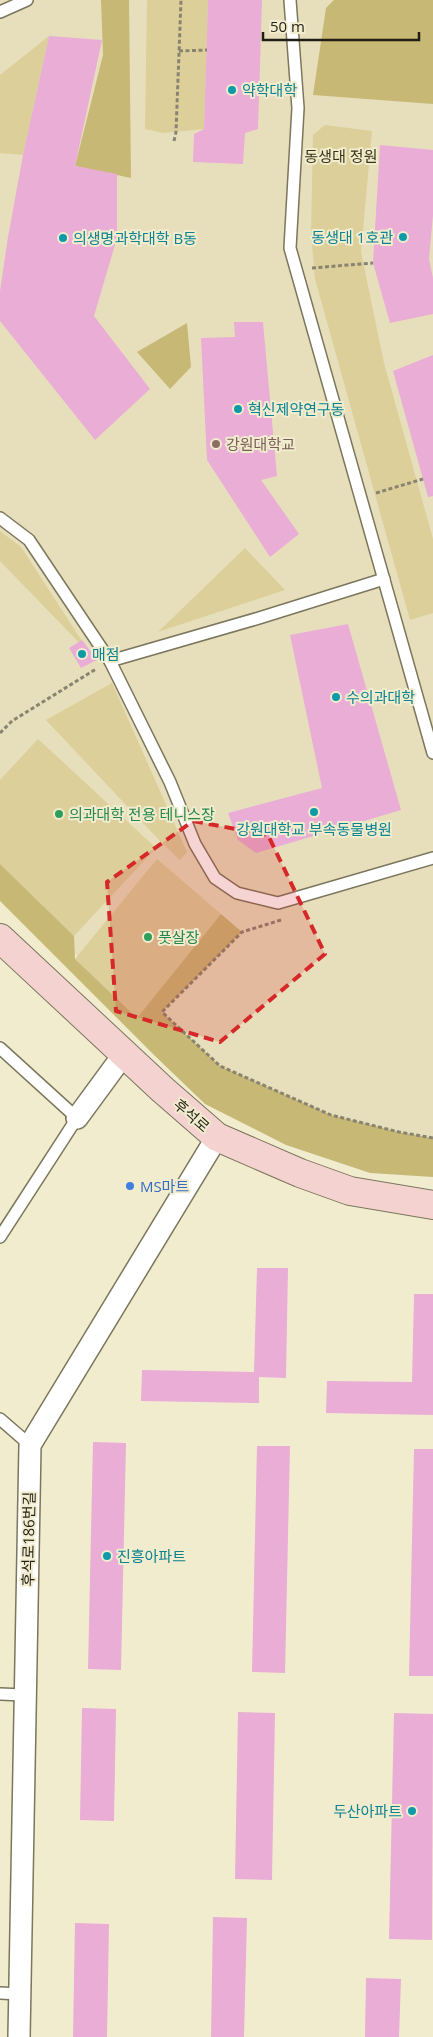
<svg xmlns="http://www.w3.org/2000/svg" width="433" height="2037" font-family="'Open Sans','Noto Sans KR',sans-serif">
	<rect width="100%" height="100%" fill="#f2eccf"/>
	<polygon fill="#e7dfbb" points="0,0 433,0 433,1168 202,1071 63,943 0,889"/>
	<g fill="#dccf99">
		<polygon points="147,0 208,0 204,129 163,133 145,129"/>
		<polygon points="49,36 23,155 0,153 0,75"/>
		<polygon points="325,125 372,131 361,252 384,363 433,539 433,613 410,620 315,279 311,234 313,135"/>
		<polygon points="0,531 21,547 91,655 0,561"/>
		<polygon points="245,548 285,590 158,632"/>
		<polygon points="112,683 187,852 180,860 161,842 46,720"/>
		<polygon points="38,739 156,848 74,936 0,864 0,780"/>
		<polygon points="157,859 221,914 137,1019 75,959"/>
	</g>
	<g fill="#c8b876">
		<polygon points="101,0 129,0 131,178 75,166 103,55"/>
		<polygon points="334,0 433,0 433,104 313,95 326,8"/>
		<polygon points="187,323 191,367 170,389 137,352"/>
		<polygon points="0,864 74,936 75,959 137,1018 221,914 242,932 162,1012 220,1066 331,1115 399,1132 433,1138 433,1177 370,1173 286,1145 205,1104 155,1056 0,901"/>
	</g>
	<g fill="#e9add6">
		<polygon points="208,0 262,0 258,129 245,133 243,164 193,162 194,134 204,129"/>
		<polygon points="49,36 102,40 75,166 117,174 117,238 94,316 150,389 95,440 0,321 0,291 8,237 23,155"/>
		<polygon points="380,145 433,150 433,215 429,259 433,278 433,314 390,323 373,263"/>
		<polygon points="234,322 263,322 277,476 261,480 299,534 270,557 207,460 201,338 235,337"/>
		<polygon points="433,355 433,496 428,497 393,371"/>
		<polygon points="348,624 401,810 256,853 238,840 228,813 322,788 290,635"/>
		<polygon points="82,640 97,660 81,668 69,648"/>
		<polygon points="257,1268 288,1268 286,1378 259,1377 259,1403 141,1401 142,1370 254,1372"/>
		<polygon points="414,1294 433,1294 433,1415 326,1413 327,1381 412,1382"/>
		<polygon points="93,1442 126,1443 121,1670 88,1669"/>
		<polygon points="257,1446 290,1446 285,1673 252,1672"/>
		<polygon points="414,1449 433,1449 433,1676 409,1676"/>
		<polygon points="82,1708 116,1709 114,1821 80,1820"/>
		<polygon points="238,1712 275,1713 272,1880 235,1879"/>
		<polygon points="394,1713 433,1714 432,1940 389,1939"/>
		<polygon points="213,1917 247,1918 244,2037 211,2037"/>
		<polygon points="75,1923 109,1924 107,2037 73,2037"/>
		<polygon points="366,1978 401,1979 399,2037 365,2037"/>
	</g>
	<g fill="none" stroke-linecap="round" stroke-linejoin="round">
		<g stroke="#7b765c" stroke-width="14">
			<g id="lane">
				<polyline points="290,0 298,108 290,248 433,753"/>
				<polyline points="0,12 27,0"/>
				<polyline points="0,518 29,540 110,661 259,618 384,579"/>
				<polyline points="110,661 170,782 195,844 215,878 237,893 278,903 433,858"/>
				<polyline points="0,1048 77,1118 0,1237"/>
				<polyline points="0,1419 30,1445"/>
				<polyline points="0,1694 24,1695"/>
				<polyline points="0,1993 20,1994"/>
			</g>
		</g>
		<g stroke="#7b765c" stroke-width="24">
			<g id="street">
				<polyline points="77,1118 124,1054"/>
				<polyline points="19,2037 30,1445 217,1137"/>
			</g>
		</g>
		<g stroke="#7b765c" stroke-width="30">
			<polyline id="secondary" points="0,938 163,1090 217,1137 300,1173 350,1191 433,1205"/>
		</g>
		<g stroke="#898471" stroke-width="3" stroke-dasharray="4 2.5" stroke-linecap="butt">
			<polyline points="179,51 207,50"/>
			<polyline points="174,141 176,132 181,0"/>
			<polyline points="312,268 373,263"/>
			<polyline points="376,493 423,479"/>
			<polyline points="0,733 12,721 96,669"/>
			<polyline points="281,920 242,932 162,1012 220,1066 331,1115 399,1132 433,1138"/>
		</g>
		<use href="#lane" stroke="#fff" stroke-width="11"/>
		<use href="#street" stroke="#fff" stroke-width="21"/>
		<use href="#secondary" stroke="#f3d2d0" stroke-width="28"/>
	</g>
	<path fill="#d62828" fill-opacity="0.2" stroke="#d62828" stroke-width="4" stroke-dasharray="10 6" stroke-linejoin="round" d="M 193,821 L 268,835 L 325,954 L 220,1042 L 116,1011 L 107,882 Z"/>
	<g fill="#0f9aa8" stroke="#f2eccf" stroke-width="2">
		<circle cx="232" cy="90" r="5"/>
		<circle cx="403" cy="237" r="5"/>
		<circle cx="63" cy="238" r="5"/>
		<circle cx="238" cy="409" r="5"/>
		<circle cx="82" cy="654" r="5"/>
		<circle cx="336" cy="697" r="5"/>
		<circle cx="314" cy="812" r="5"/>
		<circle cx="107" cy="1556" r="5"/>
		<circle cx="412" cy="1811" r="5"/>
	</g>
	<circle fill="#8d6e63" stroke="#f2eccf" stroke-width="2" cx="216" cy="444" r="5"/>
	<g fill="#2e9e5b" stroke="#f2eccf" stroke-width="2">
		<circle cx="59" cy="814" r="5"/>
		<circle cx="148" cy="937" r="5"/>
	</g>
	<circle fill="#3f7fe0" stroke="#f2eccf" stroke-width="2" cx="130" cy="1186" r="5"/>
	<g text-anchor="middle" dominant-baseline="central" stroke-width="4" stroke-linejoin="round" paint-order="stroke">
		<g font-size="15" fill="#0d838f" stroke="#f2eccf" text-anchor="start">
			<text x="242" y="90">약학대학</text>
			<text x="393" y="237" text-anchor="end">동생대 1호관</text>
			<text x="73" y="238">의생명과학대학 B동</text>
			<text x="248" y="409">혁신제약연구동</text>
			<text x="92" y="654">매점</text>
			<text x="346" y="697">수의과대학</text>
			<text x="314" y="829" text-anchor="middle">강원대학교 부속동물병원</text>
			<text x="117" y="1556">진흥아파트</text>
			<text x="402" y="1811" text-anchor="end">두산아파트</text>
		</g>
		<g font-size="15" fill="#383113" stroke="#f2eccf">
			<text x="341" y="156">동생대 정원</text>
		</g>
		<g font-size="15" fill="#785e54" stroke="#f2eccf" text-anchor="start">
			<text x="226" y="444">강원대학교</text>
		</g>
		<g font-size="15" fill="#27864d" stroke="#f2eccf" text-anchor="start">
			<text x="69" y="814">의과대학 전용 테니스장</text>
			<text x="158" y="937">풋살장</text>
		</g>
		<g font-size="15" fill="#211e14" stroke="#f2eccf">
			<text transform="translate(192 1115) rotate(41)">후석로</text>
			<text transform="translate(28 1539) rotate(-89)">후석로186번길</text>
		</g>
		<g font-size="15" fill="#366cbe" stroke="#f2eccf" text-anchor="start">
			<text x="140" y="1186">MS마트</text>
		</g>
	</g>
	<path d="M263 32v8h156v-8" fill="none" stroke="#211e14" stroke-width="2.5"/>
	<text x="270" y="32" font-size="15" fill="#211e14" stroke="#f2eccf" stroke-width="4" paint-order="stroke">50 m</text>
</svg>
